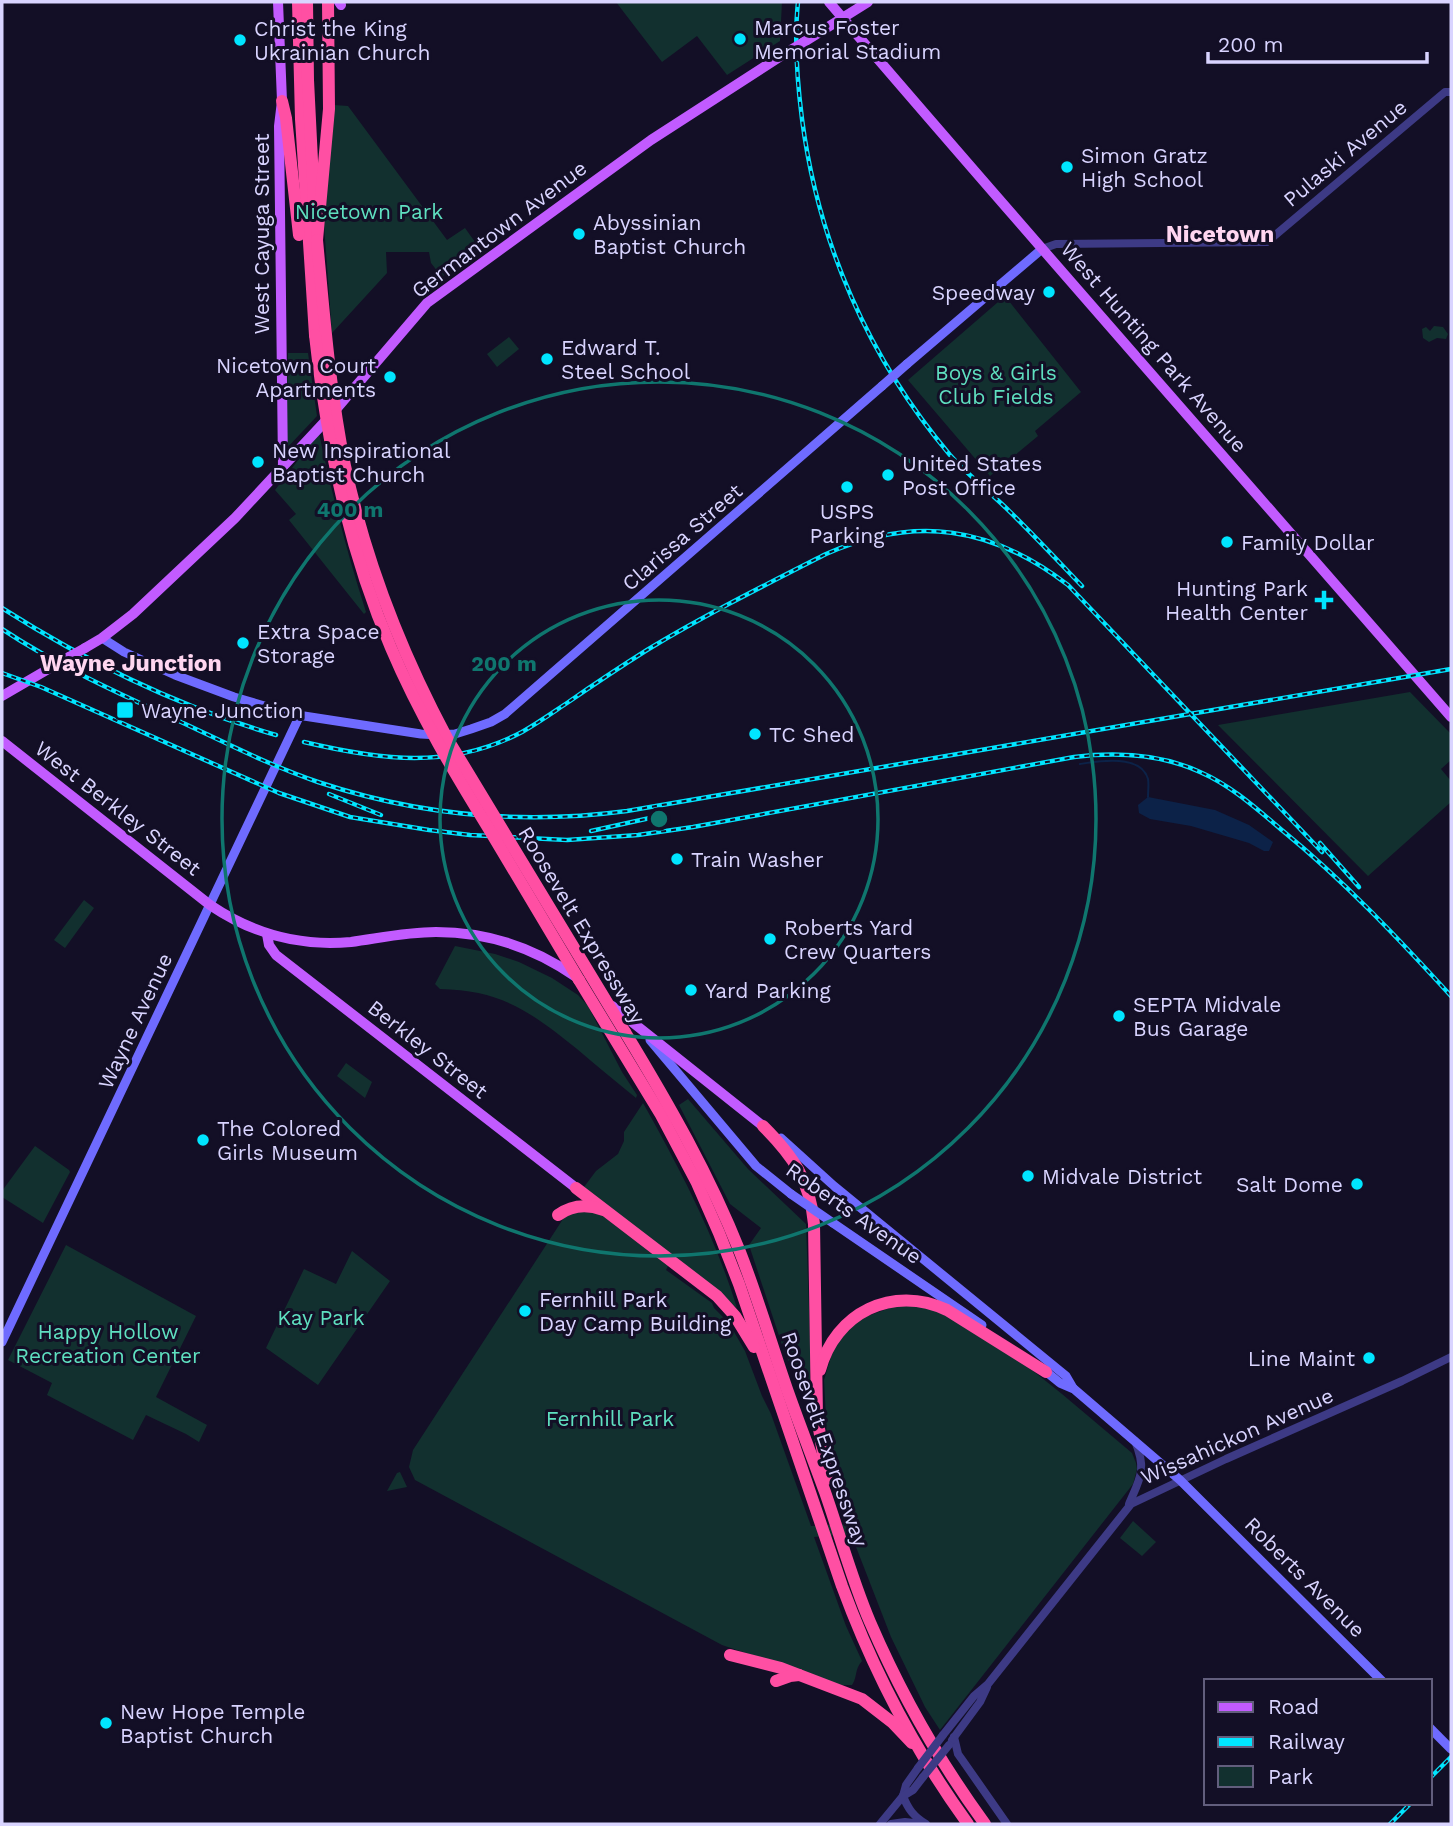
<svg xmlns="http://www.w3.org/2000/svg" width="1453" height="1826" font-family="'Work Sans',sans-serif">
	<rect width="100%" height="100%" fill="#130f26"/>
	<g fill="#12302f">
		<polygon points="616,2 782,2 780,41 727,75 697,36 662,62"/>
		<polygon points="334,105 348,106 447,240 465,228 480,249 442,277 431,263 429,252 386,252 387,273 332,333 324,225"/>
		<polygon points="1005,296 1081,392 1035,431 1038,436 990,476 908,380"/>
		<polygon points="1434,326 1443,327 1448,334 1446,339 1437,338 1429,342 1423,338 1422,329 1426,327 1430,331"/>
		<polygon points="509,337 519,349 497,367 487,354"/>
		<polygon points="288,353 308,353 317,416 286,449"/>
		<path d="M 319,433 C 332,494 347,553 366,612 L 364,614 L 289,520 L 296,514 L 275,490 Z"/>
		<polygon points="1410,692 1451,734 1451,760 1441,769 1451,781 1451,802 1368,876 1218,725"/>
		<polygon points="84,900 94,908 65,948 54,940"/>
		<path d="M 455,946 L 495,954 L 519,962 L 552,978 L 578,995 L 588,1006 L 622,1072 L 637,1095 L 636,1098 C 616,1082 596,1065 577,1049 C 531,1012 501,990 440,989 L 435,984 Z"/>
		<polygon points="346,1063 372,1082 365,1098 337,1076"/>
		<polygon points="688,1099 748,1169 806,1224 811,1366 808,1398 785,1354 749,1245 761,1228 730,1204 679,1105"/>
		<path d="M 643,1103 C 680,1169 715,1236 737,1308 L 709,1284 L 584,1187 L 596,1171 L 618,1154 L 624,1141 L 624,1132 Z"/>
		<polygon points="35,1146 69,1170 70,1172 43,1223 2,1197 2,1191"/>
		<path d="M 573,1211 L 599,1213 L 668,1266 L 666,1270 L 712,1303 L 714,1308 L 729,1323 L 745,1351 L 762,1396 L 771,1414 L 811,1526 L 847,1524 L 841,1504 L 827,1437 L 824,1380 L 834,1347 L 856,1320 L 904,1303 L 943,1312 L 1032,1370 L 1062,1394 L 1132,1453 L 1136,1463 L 1137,1469 L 1133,1484 L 940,1730 L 925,1707 L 891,1637 L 851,1534 L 814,1537 L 846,1626 L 862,1661 C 854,1670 858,1676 852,1685 L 841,1685 L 722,1645 L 415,1480 L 409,1467 L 413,1450 L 563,1219 Z"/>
		<polygon points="66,1245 196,1316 156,1397 207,1425 199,1442 186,1434 146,1415 133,1440 47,1395 52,1383 8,1360"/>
		<polygon points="352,1251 390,1281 318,1385 266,1348 304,1269 336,1284"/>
		<polygon points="400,1472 407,1487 387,1491 397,1473"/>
		<polygon points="1133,1521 1156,1542 1142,1556 1120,1538"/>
	</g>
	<polygon fill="#0c2248" points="1148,797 1215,810 1249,825 1273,842 1269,851 1264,851 1249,843 1191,826 1150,819 1139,813 1138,805"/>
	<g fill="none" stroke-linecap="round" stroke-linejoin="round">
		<path stroke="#0c2248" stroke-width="2" d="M 1080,764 C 1099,761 1141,754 1148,779 C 1149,784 1148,791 1148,797"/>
		<g stroke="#3d3a85" stroke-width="8">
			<polyline points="1042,249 1056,244 1267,242 1445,92 1451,92"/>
			<path d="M 1129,1504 C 1140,1478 1147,1470 1135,1441"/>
			<polyline points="943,1735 974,1696 988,1684 1131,1504 1226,1459 1402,1381 1451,1357"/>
			<polyline points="954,1737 958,1754 963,1761 1007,1824"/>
			<polyline points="952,1740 980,1702 987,1687"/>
			<path d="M 903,1796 C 908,1809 914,1817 926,1824"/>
			<polyline points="903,1796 906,1785 918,1768"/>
			<polyline points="880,1824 903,1796 913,1790 923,1777"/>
			<polyline points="891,1824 905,1822 923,1824"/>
		</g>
		<g stroke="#6f6bff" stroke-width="9">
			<polyline points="907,364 1042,249"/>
			<polyline points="102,638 124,652 175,675 234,697 291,714 421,734 439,735 455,734 471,729 491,722 505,714 882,386"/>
			<polyline points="650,1040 756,1166 791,1194"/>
			<polyline points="781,1138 834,1186 1066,1376 1073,1388"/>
			<polyline points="833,1223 982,1325"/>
			<polyline points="2,1342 300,715"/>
			<polyline points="1044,1370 1060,1383 1074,1389 1180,1480 1382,1681"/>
			<polyline points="1430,1728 1451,1749"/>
		</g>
		<g stroke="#c25bff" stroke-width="10">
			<polyline points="278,2 282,101 279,126 283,467"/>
			<polyline points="339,2 341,5"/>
			<path d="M 829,2 C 1034,242 1244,479 1451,717"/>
			<polyline points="804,42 868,2"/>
			<polyline points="85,648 102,638 133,614 235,518 332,414 427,303 651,140 784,54"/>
			<polyline points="2,696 69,657"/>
			<path d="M 2,741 L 210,905 C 253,934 299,947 351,942 C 380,938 407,932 436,932 C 487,932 535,948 576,977"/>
			<polyline points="267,934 269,945 276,955 576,1188"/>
			<polyline points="612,1006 763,1126"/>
		</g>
		<g stroke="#ff4fa3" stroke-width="12">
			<polyline points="298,2 301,119 315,335"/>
			<polyline points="307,2 308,80 314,201"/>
			<polyline points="282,101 286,118 299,235"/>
			<polyline points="317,240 329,109 328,2"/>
			<path d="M 579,980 L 661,1115 L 697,1183 L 719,1233 L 739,1284 L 842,1586 C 873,1670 915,1751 968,1824"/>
			<path d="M 625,1032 C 668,1103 709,1174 740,1252 C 758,1298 772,1346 788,1392 C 800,1426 813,1459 825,1492 C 840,1535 852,1580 870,1622 C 901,1694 939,1761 985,1824"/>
			<path d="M 763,1126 C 793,1156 810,1180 814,1224 L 817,1416 L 827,1479"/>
			<polyline points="576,1188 717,1296 735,1316 754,1347"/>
			<path d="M 558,1215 C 572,1205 587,1204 603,1210"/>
			<path d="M 820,1370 C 835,1313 893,1284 947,1310 L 1046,1372"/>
			<polyline points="730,1655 781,1668 862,1699 893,1723 912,1743"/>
			<polyline points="776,1681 790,1676 799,1675"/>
		</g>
		<g stroke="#00e5ff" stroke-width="4.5">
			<g id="rail">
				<path d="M 798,2 C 794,40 797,80 802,119 C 818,243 869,359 950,455 C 966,473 986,489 1004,506 C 1031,532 1056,559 1082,586"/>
				<path d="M 2,608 C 87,662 179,707 276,735"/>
				<path d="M 2,629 C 58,666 120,694 181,722 C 226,743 271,766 318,782 C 420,816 521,825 627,811 L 1451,669"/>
				<path d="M 2,673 L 41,687 L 279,793 L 350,817 L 429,830 L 470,835 L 567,840 L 638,835 L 693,827 L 1074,757 C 1116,752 1161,754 1200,772 C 1232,786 1257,809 1283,831 C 1344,881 1398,938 1451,996"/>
				<path d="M 304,742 C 380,760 450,770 522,732 C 538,723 552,713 567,703 C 593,685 620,667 647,650 C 705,615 765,585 826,554 C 915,515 991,526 1068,585 L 1322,852"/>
				<polyline points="329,794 381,815"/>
				<polyline points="591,831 659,816"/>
				<polyline points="1320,843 1359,887"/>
				<polyline points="1430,1778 1451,1757"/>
				<polyline points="1390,1824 1411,1803"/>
			</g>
		</g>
		<use href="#rail" stroke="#130f26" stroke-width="2" stroke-dasharray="5" stroke-linecap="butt"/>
		<g stroke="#3d3a85" stroke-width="8">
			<polyline points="918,1768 943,1735"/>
			<polyline points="923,1777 949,1745"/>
		</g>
		<g stroke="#6f6bff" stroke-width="9">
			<polyline points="882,386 907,364"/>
			<polyline points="791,1194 833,1223"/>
		</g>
		<g stroke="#c25bff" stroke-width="10">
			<polyline points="784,54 804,42"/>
			<polyline points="69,657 85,648"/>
		</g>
		<g stroke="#ff4fa3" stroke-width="12">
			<path d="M 317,240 C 324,315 330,392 345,466 C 366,562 401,652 447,738 L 625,1032"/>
			<path d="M 315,335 C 327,443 348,548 391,648 C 419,714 455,774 492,834 C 521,883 550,931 579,980"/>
		</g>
	</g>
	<g fill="none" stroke="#0f766e" stroke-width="3.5">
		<circle cx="659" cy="819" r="219"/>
		<circle cx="659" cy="819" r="437"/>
	</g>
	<g fill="#00e5ff" stroke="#130f26" stroke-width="2.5">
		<circle cx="740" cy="39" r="7"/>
		<circle cx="240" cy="40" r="7"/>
		<circle cx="1067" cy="167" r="7"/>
		<circle cx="579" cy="234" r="7"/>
		<circle cx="1049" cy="292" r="7"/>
		<circle cx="547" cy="359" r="7"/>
		<circle cx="390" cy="377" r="7"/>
		<circle cx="258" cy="462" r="7"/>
		<circle cx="888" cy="475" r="7"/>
		<circle cx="847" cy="487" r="7"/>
		<circle cx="1227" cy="542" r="7"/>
		<path d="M1320.5 589.5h7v7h7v7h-7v7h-7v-7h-7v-7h7z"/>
		<circle cx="243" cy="643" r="7"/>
		<rect x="116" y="701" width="18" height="18" rx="3.5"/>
		<circle cx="755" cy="734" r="7"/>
		<circle cx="677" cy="859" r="7"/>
		<circle cx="770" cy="939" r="7"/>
		<circle cx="691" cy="990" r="7"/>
		<circle cx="1119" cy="1016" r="7"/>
		<circle cx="203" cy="1140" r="7"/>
		<circle cx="1028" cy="1176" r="7"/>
		<circle cx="1357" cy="1184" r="7"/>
		<circle cx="525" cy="1311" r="7"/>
		<circle cx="1369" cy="1358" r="7"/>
		<circle cx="106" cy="1723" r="7"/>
	</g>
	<g text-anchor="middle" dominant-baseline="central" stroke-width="6" stroke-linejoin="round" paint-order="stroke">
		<g font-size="21" fill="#d9d4ff" stroke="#130f26" text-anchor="start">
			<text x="754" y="27">Marcus Foster<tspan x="754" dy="24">Memorial Stadium</tspan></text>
			<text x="254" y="28">Christ the King<tspan x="254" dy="24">Ukrainian Church</tspan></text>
			<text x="1081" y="155">Simon Gratz<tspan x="1081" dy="24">High School</tspan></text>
			<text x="593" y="222">Abyssinian<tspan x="593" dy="24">Baptist Church</tspan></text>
			<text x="1035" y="292" text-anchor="end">Speedway</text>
			<text x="561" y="347">Edward T.<tspan x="561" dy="24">Steel School</tspan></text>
			<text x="376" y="365" text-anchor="end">Nicetown Court<tspan x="376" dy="24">Apartments</tspan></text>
			<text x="272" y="450">New Inspirational<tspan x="272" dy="24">Baptist Church</tspan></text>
			<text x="902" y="463">United States<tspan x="902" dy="24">Post Office</tspan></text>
			<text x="847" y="511" text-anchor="middle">USPS<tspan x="847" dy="24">Parking</tspan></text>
			<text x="1241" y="542">Family Dollar</text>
			<text x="1308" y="588" text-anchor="end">Hunting Park<tspan x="1308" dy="24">Health Center</tspan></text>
			<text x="257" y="631">Extra Space<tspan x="257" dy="24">Storage</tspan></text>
			<text x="141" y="710">Wayne Junction</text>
			<text x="769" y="734">TC Shed</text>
			<text x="691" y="859">Train Washer</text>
			<text x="784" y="927">Roberts Yard<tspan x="784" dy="24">Crew Quarters</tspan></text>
			<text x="705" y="990">Yard Parking</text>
			<text x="1133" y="1004">SEPTA Midvale<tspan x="1133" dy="24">Bus Garage</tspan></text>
			<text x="217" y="1128">The Colored<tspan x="217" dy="24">Girls Museum</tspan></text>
			<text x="1042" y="1176">Midvale District</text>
			<text x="1343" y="1184" text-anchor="end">Salt Dome</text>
			<text x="539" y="1299">Fernhill Park<tspan x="539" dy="24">Day Camp Building</tspan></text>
			<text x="1355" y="1358" text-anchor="end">Line Maint</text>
			<text x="120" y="1711">New Hope Temple<tspan x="120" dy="24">Baptist Church</tspan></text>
		</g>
		<g font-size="21" fill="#d9d4ff" stroke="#130f26">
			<text transform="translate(1345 153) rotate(-40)">Pulaski Avenue</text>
			<text transform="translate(499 229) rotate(-37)">Germantown Avenue</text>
			<text transform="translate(261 234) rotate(-90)">West Cayuga Street</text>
			<text transform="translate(1154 347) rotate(49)">West Hunting Park Avenue</text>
			<text transform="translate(682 537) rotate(-41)">Clarissa Street</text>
			<text transform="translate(118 808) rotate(38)">West Berkley Street</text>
			<text transform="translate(582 925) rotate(59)">Roosevelt Expressway</text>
			<text transform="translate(135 1021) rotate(-65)">Wayne Avenue</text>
			<text transform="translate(428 1049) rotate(38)">Berkley Street</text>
			<text transform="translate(854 1213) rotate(35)">Roberts Avenue</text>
			<text transform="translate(1237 1436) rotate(-24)">Wissahickon Avenue</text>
			<text transform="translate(825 1439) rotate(71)">Roosevelt Expressway</text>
			<text transform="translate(1305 1577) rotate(45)">Roberts Avenue</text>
		</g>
		<g font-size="21" fill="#5fe0c0" stroke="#130f26">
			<text x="369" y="211">Nicetown Park</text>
			<text x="996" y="372">Boys &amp; Girls<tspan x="996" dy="24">Club Fields</tspan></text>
			<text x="321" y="1317">Kay Park</text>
			<text x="108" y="1331">Happy Hollow<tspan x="108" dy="24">Recreation Center</tspan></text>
			<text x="610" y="1418">Fernhill Park</text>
		</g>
		<g font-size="23" font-weight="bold" fill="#ffd6f0" stroke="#130f26">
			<text x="1220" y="234">Nicetown</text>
			<text x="131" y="663">Wayne Junction</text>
		</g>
	</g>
	<circle cx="659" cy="819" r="10" fill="#0f766e" stroke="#130f26" stroke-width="3.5"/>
	<g font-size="21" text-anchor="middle" font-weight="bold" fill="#0f766e" stroke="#130f26" stroke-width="6" stroke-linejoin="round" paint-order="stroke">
		<text x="350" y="517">400 m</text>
		<text x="504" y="671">200 m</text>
	</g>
	<rect width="1453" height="1826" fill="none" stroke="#d9d4ff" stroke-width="7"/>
	<rect x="1204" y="1679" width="228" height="126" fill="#130f26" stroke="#625e7d" stroke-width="2"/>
	<rect x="1218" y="1702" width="35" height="10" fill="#c25bff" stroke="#625e7d" stroke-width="2"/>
	<text x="1268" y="1714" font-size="21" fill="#d9d4ff">Road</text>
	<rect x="1218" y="1737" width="35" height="10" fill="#00e5ff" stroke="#625e7d" stroke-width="2"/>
	<text x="1268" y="1749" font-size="21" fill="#d9d4ff">Railway</text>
	<rect x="1218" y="1766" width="35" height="21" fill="#12302f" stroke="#625e7d" stroke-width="2"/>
	<text x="1268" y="1784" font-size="21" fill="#d9d4ff">Park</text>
	<path d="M1208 52v10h219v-10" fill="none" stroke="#d9d4ff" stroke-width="3.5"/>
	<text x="1218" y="52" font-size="21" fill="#d9d4ff" stroke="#130f26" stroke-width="5" paint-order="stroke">200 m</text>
</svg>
